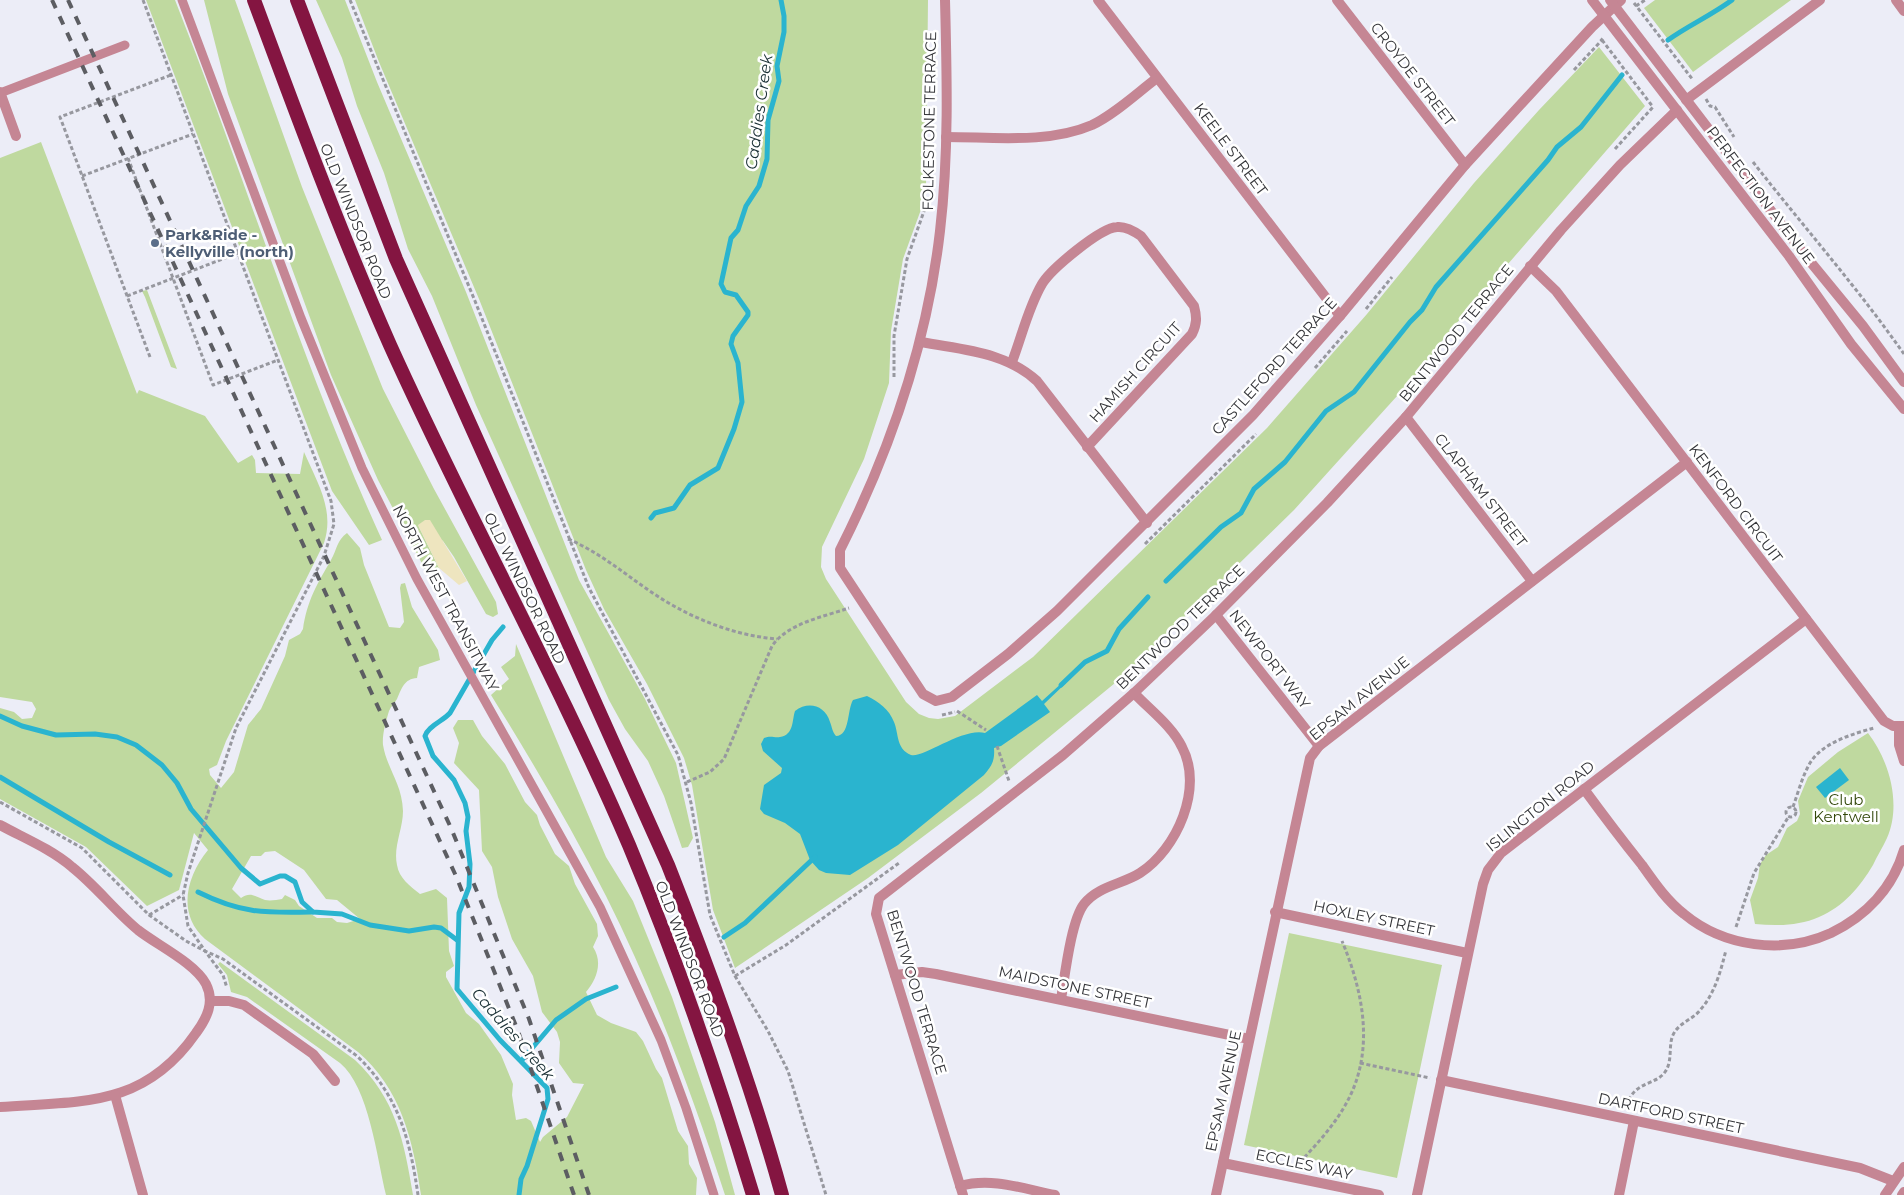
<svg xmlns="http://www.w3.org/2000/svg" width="1904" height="1195" font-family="Montserrat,sans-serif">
	<rect width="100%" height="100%" fill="#ecedf7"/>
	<g fill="#bfd99f" fill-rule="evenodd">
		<path d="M 146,0 L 175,0 C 246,179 302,365 382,540 L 369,545 L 332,491 Z"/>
		<polygon points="204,0 235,0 302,187 383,389 434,489 496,602 498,614 493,617 486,614 454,557 443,541 418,525 439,568 427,573 378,480 331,375 228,94"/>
		<polygon points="316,0 345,0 377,82 466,292 579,580 645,699 676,763 693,838 688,847 682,848 664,796 648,761 625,729 609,700 476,405 432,296 408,249 384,173 357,106 342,58"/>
		<polygon points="355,0 928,0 926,187 923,204 903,259 891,331 889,383 864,459 822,547 821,567 826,579 906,702 919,714 929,718 938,719 955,716 1033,657 1267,428 1367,314 1474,183 1539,110 1599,47 1645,106 1449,332 1417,374 1330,470 1294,510 1126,674 981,793 868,878 735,968 713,910 692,785 684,758 647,684 604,609 586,570 479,299 379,62"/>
		<polygon points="1655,0 1791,0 1693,72 1644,8"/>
		<path d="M 41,142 L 137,394 L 139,390 L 205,416 L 238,463 L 252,455 L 255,460 L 256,473 L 300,474 L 304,452 C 317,482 335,510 324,543 L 226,741 L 217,765 L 209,769 L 210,775 L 221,788 L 234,772 L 248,725 L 261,709 L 285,656 L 289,640 L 300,634 L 303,629 C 307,601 317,584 331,560 C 337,549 337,540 347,533 L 360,548 L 364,565 L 389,627 L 400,628 L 404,622 L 400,588 L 401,584 L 405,583 L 412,607 L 438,650 L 440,660 L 419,667 L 417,678 C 404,679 402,688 397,699 C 395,703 391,706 389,711 C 386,721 382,735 383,745 C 387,769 402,783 403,811 C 403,829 393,847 397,865 C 399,878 410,886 420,894 L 436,889 L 447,898 L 449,951 L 454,966 L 446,972 L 446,977 L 466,1013 L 479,1024 L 501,1055 L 513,1084 L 512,1095 L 516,1120 L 526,1118 L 531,1121 L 540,1142 L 543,1137 L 567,1117 L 584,1084 L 573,1083 L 559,1063 L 560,1042 L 557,1032 L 542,1012 L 533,976 L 512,939 L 498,897 L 492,867 L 482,851 L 479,790 L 454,763 L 459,743 L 453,728 L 458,720 L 473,720 L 482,736 L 505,764 L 525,802 L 537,815 L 540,825 L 555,854 L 569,866 L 575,884 L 597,924 L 598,936 L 593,947 C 603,962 597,979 586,992 L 597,1015 L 611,1023 L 636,1032 L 643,1041 L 656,1069 L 662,1078 L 678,1131 L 688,1146 L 689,1164 L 697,1178 L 696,1195 L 421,1195 C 413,1140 401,1089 358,1052 L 205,939 C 177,914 186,877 208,850 L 194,833 L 179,890 L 147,906 L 86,847 L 0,799 L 0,708 L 14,712 L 22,719 L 32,718 L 36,709 L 32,702 L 0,697 L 0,158 ZM 275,851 L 304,870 L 326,899 L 337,900 L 360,919 L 347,923 L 337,922 L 332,918 L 317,918 L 299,906 L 295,900 L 285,895 L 282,899 C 277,900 270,901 265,900 C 255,897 251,891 241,898 L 232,889 L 251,856 L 261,856 L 265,852 Z"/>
		<polygon points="147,290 177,369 171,367 145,297 142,291"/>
		<path d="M 516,644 L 606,857 L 633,901 L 672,997 L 715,1122 L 735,1195 L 725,1195 C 692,1093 654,992 606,896 C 571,827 532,761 491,695 L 509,679 L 501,667 L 515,656 Z"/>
		<path d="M 1868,733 C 1889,760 1902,804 1887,838 C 1883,847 1877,856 1873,865 C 1860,887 1843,907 1819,917 C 1799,926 1776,926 1755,924 L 1750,900 L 1758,878 L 1760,864 L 1766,855 L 1778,847 L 1787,828 L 1797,821 L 1800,814 L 1798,801 L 1808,777 L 1838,752 Z"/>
		<polygon points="1289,933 1442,965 1397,1178 1244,1145"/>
		<path d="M 220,962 L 355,1060 C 396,1099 404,1141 413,1195 L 386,1195 C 377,1158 369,1087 340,1063 L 247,997 L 231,992 L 227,975 L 218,964 Z"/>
	</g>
	<polygon fill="#eee5bf" points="425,520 430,520 467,581 459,585 439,568 418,525"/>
	<g fill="#2ab4cf">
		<path d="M 1064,681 L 1066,683 L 1044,704 L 1050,712 L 1001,746 L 994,748 C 995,760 992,766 984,775 L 898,845 L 850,875 L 826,873 L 819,870 L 810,860 L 800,834 L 785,823 L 764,814 L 760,809 L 764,785 L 781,773 L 782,768 L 763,751 L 761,744 L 764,738 C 771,735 774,738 780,737 C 794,735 792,720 795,711 C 808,701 825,705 830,722 C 832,727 832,731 836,736 C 850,736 847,710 853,700 L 867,696 C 879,702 889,709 894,722 C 899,734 896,749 911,755 C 922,759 963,727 985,733 L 1037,695 L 1042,701 Z"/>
		<polygon points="1840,768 1849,780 1825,798 1816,787"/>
	</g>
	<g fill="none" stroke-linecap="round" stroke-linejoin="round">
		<g stroke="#2ab4cf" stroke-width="5">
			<path d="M 1668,40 C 1689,25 1712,15 1732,0"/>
			<polyline points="651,518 655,513 674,508 690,485 718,468 734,429 742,402 738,363 731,344 733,336 748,315 748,312 736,295 725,292 721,284 731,238 738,230 746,206 759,186 767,159 768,120 779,81 777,66 784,32 784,16 781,0"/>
			<polyline points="1166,581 1221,527 1241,513 1254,489 1285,462 1326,411 1354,392 1410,322 1422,310 1436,287 1548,160 1557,147 1581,127 1622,75"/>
			<path d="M 503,627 L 492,640 L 450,713 C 443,721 428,726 425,736 L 433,756 L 454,780 L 465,803 L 468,817 L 466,831 L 470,864 L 469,887 L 459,913 L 457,989 L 500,1040 L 547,1088 L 548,1099 L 527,1166 L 521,1179 L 519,1195"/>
			<polyline points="1061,685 1085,662 1107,651 1119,629 1148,597"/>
			<polyline points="0,716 22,726 56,735 95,734 117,737 136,745 162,765 177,783 191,809 241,868 260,884 280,876 285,876 295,882 302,902 313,912 342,914 370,925 409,931 434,927 441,928 457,940"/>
			<polyline points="0,777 109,842 170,875"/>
			<path d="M 198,892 C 242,914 266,913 313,912"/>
			<polyline points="724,937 745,923 815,857"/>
			<polyline points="522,1060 556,1020 586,999 616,987"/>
		</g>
		<g stroke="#97989f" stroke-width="3" stroke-dasharray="4 2.5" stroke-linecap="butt">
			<path d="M 143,0 L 331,501 L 334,524 L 324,556 L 236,728 L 188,873 L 183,895 L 188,926 L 205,951 L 223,959 L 357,1056 C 399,1096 410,1140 418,1195"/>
			<polyline points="350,0 475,301 589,588 678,755 691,803 710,915 735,976 768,1031 788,1071 826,1195"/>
			<polyline points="1634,3 1693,80"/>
			<polyline points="1636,6 1645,0"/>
			<polyline points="1602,40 1653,107"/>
			<polyline points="1574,70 1602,40 1600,38"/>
			<polyline points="1706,99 1710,106 1715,107 1734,137"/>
			<polyline points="1615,149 1653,107"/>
			<polyline points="128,158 213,385 278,360"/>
			<path d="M 1753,162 C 1803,226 1857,287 1904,354"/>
			<polyline points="82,176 193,134"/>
			<polyline points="127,296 238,253"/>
			<polyline points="1366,309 1392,277"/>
			<polyline points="150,357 60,117 171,75"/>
			<polyline points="1315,368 1347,331"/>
			<polyline points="894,377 894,336 907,259 928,200"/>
			<path d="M 568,539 C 608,556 635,584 672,605 C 704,623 740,636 777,639"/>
			<polyline points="1145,544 1256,434"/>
			<polyline points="957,711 986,730"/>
			<polyline points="942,715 955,712"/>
			<polyline points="997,746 1009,781"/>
			<path d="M 687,782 L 710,772 L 724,759 L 772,646 C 788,623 823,617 849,608"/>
			<polyline points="0,802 82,848 149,915 186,941 205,951 223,975 227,988"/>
			<path d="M 1793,807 C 1798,793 1802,777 1810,763 C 1822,743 1852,734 1874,728"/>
			<circle cx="1791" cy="812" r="5"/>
			<polyline points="149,915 183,895"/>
			<polyline points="1736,927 1754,873 1789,816"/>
			<polyline points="735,976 786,945 899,863"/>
			<polyline points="1360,1063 1430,1078"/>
			<path d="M 1626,1106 C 1635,1080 1655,1086 1665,1072 C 1673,1061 1668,1046 1673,1035 C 1679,1022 1693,1020 1701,1009 C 1715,993 1721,970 1726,950"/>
			<path d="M 1300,1162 C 1319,1142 1339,1120 1351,1094 C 1374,1044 1362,989 1342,941"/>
		</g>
		<g stroke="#c58694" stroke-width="9">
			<polyline points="182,0 301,318 362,468 417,579 600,907 661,1040 686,1108 714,1195"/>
			<polyline points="0,93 125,45"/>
		</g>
		<g stroke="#c58694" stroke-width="10">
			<path d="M 945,0 C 947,77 949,154 940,231 C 927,344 891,449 840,550 L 840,568 L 923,694 L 936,701 L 952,697 L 1008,654 L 1057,611 L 1253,415 L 1340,316 L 1465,165 L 1592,27 L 1621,0"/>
			<polyline points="1098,0 1340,316"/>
			<polyline points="1337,0 1465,165"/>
			<polyline points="1896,0 1904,11"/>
			<polyline points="0,92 16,136"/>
			<polyline points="1686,100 1820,0"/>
			<path d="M 946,137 C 993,137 1048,144 1092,125 C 1115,114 1137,93 1157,78"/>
			<polyline points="1530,266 1556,291 1884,721 1893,726 1904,726"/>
			<path d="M 921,342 C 962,350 1004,351 1037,381 L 1147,523"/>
			<path d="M 1012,362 C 1022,336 1028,308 1042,284 C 1051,269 1100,228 1117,227 C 1126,226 1134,231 1141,236 L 1194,306 C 1197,317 1197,324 1192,334 L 1087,447"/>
			<polyline points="1406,417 1532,581"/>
			<polyline points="1216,615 1319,746"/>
			<polyline points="1899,727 1899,745 1904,761"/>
			<path d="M 1584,789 C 1603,815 1622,840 1642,865 C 1654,882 1667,901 1684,914 C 1724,947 1783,955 1831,933 C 1866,916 1893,888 1904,850"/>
			<path d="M 0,825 C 24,838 51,849 72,867 C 96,886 115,911 138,930 C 157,945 195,963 206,984 C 215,1002 207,1018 196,1033 C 144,1108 82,1101 0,1107"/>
			<polyline points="1275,912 1467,953"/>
			<polyline points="895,975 922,972 936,974 1249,1039"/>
			<path d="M 1061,999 C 1065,975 1071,921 1084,904 C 1098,886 1123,884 1140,873 C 1177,849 1204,788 1182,747 C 1172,726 1150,710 1134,693"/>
			<polyline points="210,1001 229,1001 244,1005 313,1054 335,1081"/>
			<polyline points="1441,1080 1860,1168 1893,1181"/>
			<polyline points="115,1095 143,1195"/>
			<polyline points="1223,1163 1379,1195"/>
			<path d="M 960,1186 C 992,1177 1024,1189 1055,1195"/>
			<polyline points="963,1195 876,914 879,898 1063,755 1134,693 1216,615 1327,503 1406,417 1561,230 1620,165 1677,110"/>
			<polyline points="1216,1195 1310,758 1319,746 1687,462"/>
			<polyline points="1417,1195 1483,884 1488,870 1501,853 1806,619"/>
			<polyline points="1619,1195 1634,1121"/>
		</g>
		<g stroke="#c58694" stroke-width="10">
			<polyline points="1592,0 1789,256 1851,344 1904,409"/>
			<polyline points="1610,0 1804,254 1863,326 1904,382"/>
			<polyline points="1885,1195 1904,1167"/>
			<polyline points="1902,1195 1904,1192"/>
		</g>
		<g stroke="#841541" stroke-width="14">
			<path d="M 254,0 C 297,116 340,232 390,345 C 466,514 556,675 629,845 C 677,960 717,1076 753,1195"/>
			<path d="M 297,0 L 396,259 L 668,865 C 711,974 751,1083 782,1195"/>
		</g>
		<g stroke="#5c5d62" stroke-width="4" stroke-dasharray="9 9" stroke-linecap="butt">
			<polyline points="52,0 456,876 518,1031 574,1195"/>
			<polyline points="68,0 451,828 529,1019 589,1195"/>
		</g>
	</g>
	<circle fill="#5c6f8a" stroke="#fff" stroke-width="2" cx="155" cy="243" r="5"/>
	<g text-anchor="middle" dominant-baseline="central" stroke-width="5" stroke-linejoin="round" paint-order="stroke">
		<g font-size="15" fill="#343539" stroke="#fff">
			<text transform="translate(1413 74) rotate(52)">CROYDE STREET</text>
			<text transform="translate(929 121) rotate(-89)">FOLKESTONE TERRACE</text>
			<text transform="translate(1231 149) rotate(53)">KEELE STREET</text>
			<text transform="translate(1761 195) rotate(53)">PERFECTION AVENUE</text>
			<text transform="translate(356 221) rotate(68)">OLD WINDSOR ROAD</text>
			<text transform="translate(1456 333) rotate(-51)">BENTWOOD TERRACE</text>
			<text transform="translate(1274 366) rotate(-48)">CASTLEFORD TERRACE</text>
			<text transform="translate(1135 372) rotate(-48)">HAMISH CIRCUIT</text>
			<text transform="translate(1481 490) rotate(52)">CLAPHAM STREET</text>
			<text transform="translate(1736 503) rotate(53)">KENFORD CIRCUIT</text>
			<text transform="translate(525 588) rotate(64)">OLD WINDSOR ROAD</text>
			<text transform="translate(446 598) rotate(62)">NORTH WEST TRANSITWAY</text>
			<text transform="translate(1180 627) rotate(-44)">BENTWOOD TERRACE</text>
			<text transform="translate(1270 659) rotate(52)">NEWPORT WAY</text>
			<text transform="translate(1359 698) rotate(-39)">EPSAM AVENUE</text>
			<text transform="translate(1540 806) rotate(-39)">ISLINGTON ROAD</text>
			<text transform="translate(1374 918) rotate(12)">HOXLEY STREET</text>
			<text transform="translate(690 959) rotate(69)">OLD WINDSOR ROAD</text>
			<text transform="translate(1075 987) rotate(12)">MAIDSTONE STREET</text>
			<text transform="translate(917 992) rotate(73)">BENTWOOD TERRACE</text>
			<text transform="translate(1223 1091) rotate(-78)">EPSAM AVENUE</text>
			<text transform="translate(1671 1113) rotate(12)">DARTFORD STREET</text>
			<text transform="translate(1304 1164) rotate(12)">ECCLES WAY</text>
		</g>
		<g font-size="15" font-weight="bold" fill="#4e5e75" stroke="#fff" text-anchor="start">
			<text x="165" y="234">Park&amp;Ride -<tspan x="165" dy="17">Kellyville (north)</tspan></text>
		</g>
		<g font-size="15" fill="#324709" stroke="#fff">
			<text x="1846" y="799">Club<tspan x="1846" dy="17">Kentwell</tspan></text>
		</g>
		<g font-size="16" font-style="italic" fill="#182e33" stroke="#fff">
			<text transform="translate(759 112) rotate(-82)">Caddies Creek</text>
			<text transform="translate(513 1034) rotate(49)">Caddies Creek</text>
		</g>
	</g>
</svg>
